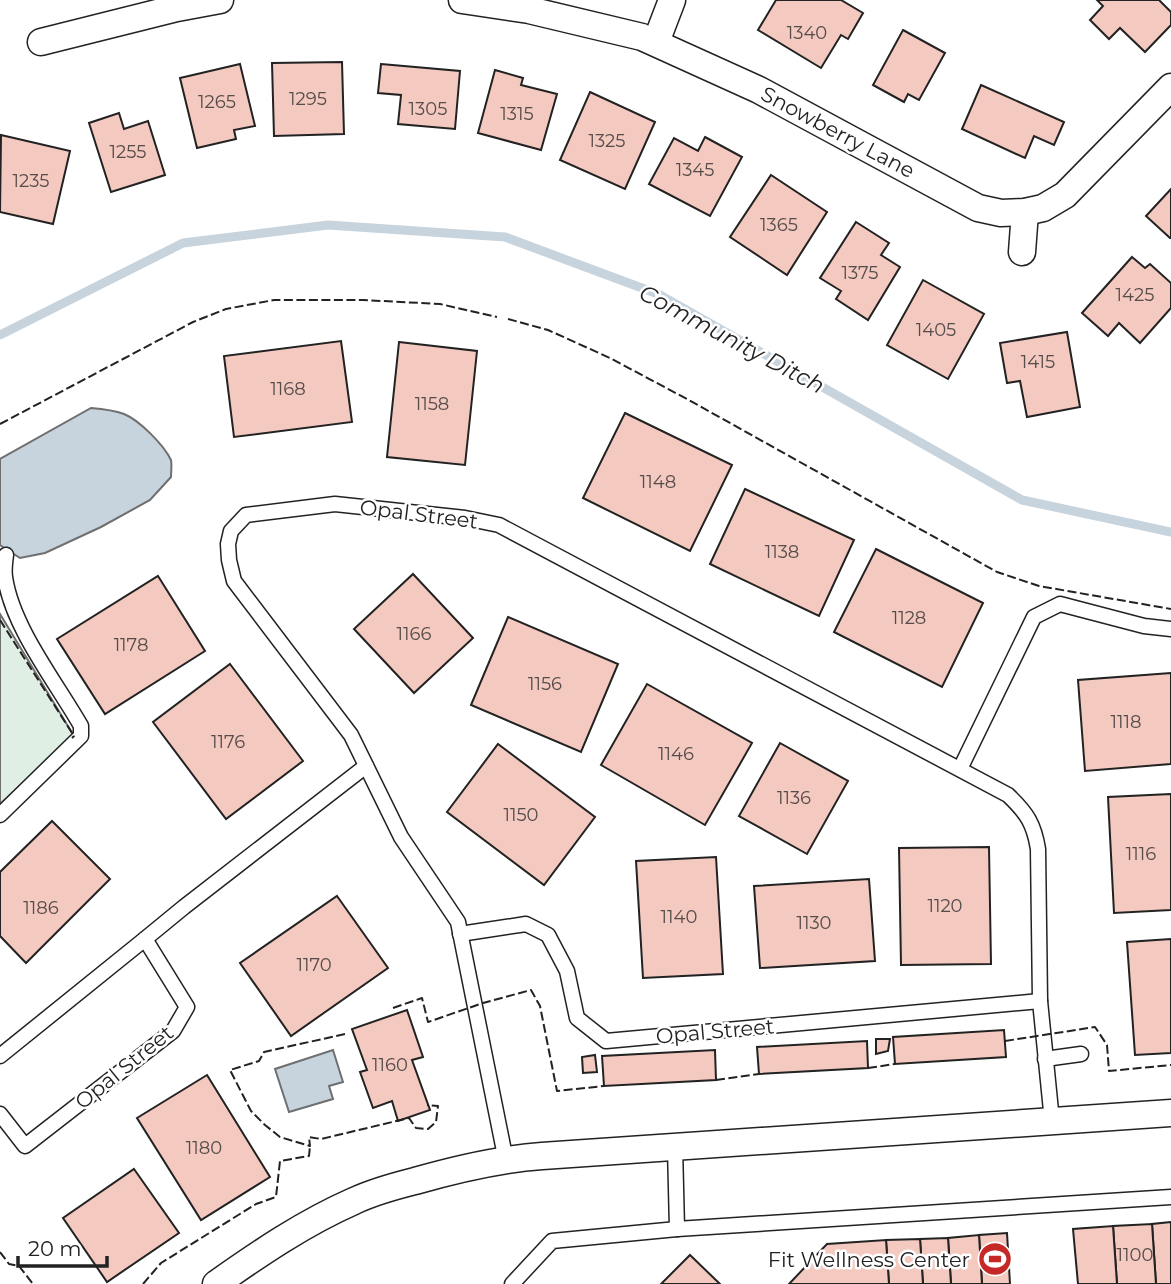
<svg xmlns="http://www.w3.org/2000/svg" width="1171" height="1284" font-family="Montserrat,sans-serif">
	<rect width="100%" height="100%" fill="#fff"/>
	<polygon fill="#e0efe3" stroke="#6f6f6f" stroke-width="2" points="0,614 74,736 0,804"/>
	<g fill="#c7d3dd" stroke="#6f6f6f" stroke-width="2">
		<path d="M 91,408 C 103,409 113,410 124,414 C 139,420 164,445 171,460 C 172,465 171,472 171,477 L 150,500 L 101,527 L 45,553 L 20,558 L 0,545 L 0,459 Z"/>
		<polygon points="333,1050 343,1082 329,1086 333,1099 289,1112 275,1069"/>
	</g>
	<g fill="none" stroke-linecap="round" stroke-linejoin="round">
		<polyline stroke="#c7d3dd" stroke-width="9" points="0,335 183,243 328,225 505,237 658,294 1022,500 1171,532"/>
	</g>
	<g fill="#f3c9c0" stroke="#222" stroke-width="2">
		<polygon points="776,0 841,0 863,13 848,39 841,35 821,68 758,30"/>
		<polygon points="1097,0 1159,0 1171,12 1171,25 1145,52 1120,28 1109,39 1090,20 1103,6"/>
		<polygon points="903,30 945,53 919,100 908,94 904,102 873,85"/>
		<polygon points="342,62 344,134 274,136 272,63"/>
		<polygon points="240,64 255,126 234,130 236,139 197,148 180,78"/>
		<polygon points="381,64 460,71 455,129 398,124 401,95 378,93"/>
		<polygon points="495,70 523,78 521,85 557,94 541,150 478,133"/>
		<polygon points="981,85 1064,122 1054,145 1034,136 1025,158 962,129"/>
		<polygon points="590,92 655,122 625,189 560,160"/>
		<polygon points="119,113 124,129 148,121 165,175 111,192 89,123"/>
		<polygon points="1,135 70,151 53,224 0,212"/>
		<polygon points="705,137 742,157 710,216 649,184 674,138 698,151"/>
		<polygon points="771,175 827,212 787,275 730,237"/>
		<polygon points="1171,189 1171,238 1170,238 1146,216"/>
		<polygon points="856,222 889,243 881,255 900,267 868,320 836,299 841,291 820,278"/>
		<polygon points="1132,257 1145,268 1150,264 1171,283 1171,308 1140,343 1119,323 1108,336 1082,313"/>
		<polygon points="923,280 984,314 948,379 887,345"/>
		<polygon points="1067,332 1080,407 1027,417 1020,381 1007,383 1000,343"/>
		<polygon points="341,341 352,422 234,437 224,356"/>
		<polygon points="399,342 477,351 465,465 387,457"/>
		<polygon points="625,413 732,465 690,551 583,498"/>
		<polygon points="745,489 854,540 819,616 710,564"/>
		<polygon points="876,549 983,603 942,687 834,632"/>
		<polygon points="413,574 473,638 414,693 354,629"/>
		<polygon points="158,576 205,651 105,714 57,639"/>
		<polygon points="508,617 618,664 581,752 471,705"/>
		<polygon points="230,664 303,761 226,819 153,722"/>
		<polygon points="1171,673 1171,764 1085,771 1078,680"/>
		<polygon points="647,684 752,743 705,825 601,765"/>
		<polygon points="780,743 848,781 807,854 739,816"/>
		<polygon points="498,744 595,817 544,885 447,812"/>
		<polygon points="1171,794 1171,910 1114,913 1108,797"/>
		<polygon points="52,821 110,879 26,963 0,936 0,872"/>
		<polygon points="989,847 991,964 901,965 899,848"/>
		<polygon points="716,857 723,974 643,978 636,861"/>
		<polygon points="869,879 875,961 760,968 754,886"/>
		<polygon points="337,896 388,968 291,1036 240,963"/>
		<polygon points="1171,939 1171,1053 1135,1055 1127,942"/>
		<polygon points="407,1010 423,1057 412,1060 430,1110 398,1121 392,1101 373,1108 360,1072 367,1070 352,1029"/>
		<polygon points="1004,1030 1006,1057 895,1064 893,1037"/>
		<polygon points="876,1039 890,1039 888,1051 876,1054"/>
		<polygon points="867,1041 868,1068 759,1074 757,1047"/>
		<polygon points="715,1050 716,1080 604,1086 602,1056"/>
		<polygon points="595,1055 597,1072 583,1073 582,1057"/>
		<polygon points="207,1075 270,1177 201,1220 137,1118"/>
		<polygon points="134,1169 179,1233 107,1282 63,1218"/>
		<polygon points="1171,1222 1171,1284 1156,1284 1152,1224"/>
		<polygon points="1152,1224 1156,1284 1117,1284 1113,1226"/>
		<polygon points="1113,1226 1117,1284 1078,1284 1073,1229"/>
		<polygon points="1007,1233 1010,1284 982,1284 979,1235"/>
		<polygon points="979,1235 982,1284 951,1284 948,1238"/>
		<polygon points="948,1238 951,1284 923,1284 920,1239"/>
		<polygon points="920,1239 923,1284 889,1284 886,1240"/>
		<polygon points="886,1240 889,1284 789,1284 827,1244"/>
		<polygon points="690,1255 720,1284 661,1284"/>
	</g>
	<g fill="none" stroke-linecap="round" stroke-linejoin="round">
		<g stroke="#222" stroke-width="17">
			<g id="lane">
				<polyline points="960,769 1034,617 1060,604 1144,626 1171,629"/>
				<path d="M 0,815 L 81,736 L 81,726 C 56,682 12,627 5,577 C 4,570 5,562 6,555"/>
				<polyline points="460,934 526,924 548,935 567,971 577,1018 606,1041 1040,1001"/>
				<polyline points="145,939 184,907 366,766"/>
				<polyline points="0,1056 145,939 187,1007 173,1031 25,1146 0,1114"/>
				<polyline points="1045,1059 1081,1054"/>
				<polyline points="675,1147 677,1229 1171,1197"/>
				<path d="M 506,1161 L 458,922 L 401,837 L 351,735 L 234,581 L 229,560 L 228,544 L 231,531 L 246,515 L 335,504 L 465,518 L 499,525 L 1008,795 C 1027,813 1034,824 1038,849 L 1040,1001 L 1052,1121"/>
				<polyline points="512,1284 552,1241 677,1229"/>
			</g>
		</g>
		<g stroke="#222" stroke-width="29">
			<g id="street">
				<polyline points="462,0 529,10 642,37 759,90 978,208 1001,213 1025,212 1043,208 1065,195 1171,87"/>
				<polyline points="41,42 177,8 220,0"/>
				<polyline points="656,42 672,0"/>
				<polyline points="1022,252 1025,212"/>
				<path d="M 216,1284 C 260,1253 304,1223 354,1201 C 373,1192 395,1186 415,1181 C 457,1169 499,1159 542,1156 L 1171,1113"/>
			</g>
		</g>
		<use href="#lane" stroke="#fff" stroke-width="14"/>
		<use href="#street" stroke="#fff" stroke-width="26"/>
		<g stroke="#222" stroke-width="2" stroke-dasharray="9 3.5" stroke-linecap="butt">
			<polyline points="508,319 548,330 610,358 687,399 997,572 1039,586 1171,609"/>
			<polyline points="0,424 193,322 226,309 274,300 363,300 440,304 497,317"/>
			<polyline points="0,620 74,736 72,738"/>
			<polyline points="393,1008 422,998 428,1022 483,1003 531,990 540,1006 557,1091 604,1086"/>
			<polyline points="345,1034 264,1052 259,1061 230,1070 251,1111 265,1125 280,1137 310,1146 309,1137 321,1139 409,1118 416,1128 428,1129 436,1122 438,1106 427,1105"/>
			<polyline points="1005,1041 1095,1027 1107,1045 1109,1071 1171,1065"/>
			<polyline points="868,1068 895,1064"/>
			<polyline points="716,1080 759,1074"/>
			<polyline points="0,1252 9,1264 19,1266 33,1284"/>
			<polyline points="143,1284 161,1263 256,1204 276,1197 280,1161 309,1156 310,1146"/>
		</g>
	</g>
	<defs>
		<g id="stadium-disc" transform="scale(1.75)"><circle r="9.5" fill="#c62828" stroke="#fff"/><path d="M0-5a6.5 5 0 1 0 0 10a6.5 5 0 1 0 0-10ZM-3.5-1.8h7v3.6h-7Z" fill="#fff"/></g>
	</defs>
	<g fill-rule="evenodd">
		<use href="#stadium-disc" x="995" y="1259"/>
	</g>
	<g text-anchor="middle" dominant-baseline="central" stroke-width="5" stroke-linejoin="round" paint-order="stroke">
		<g font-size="18" fill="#564c4a">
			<text x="807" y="33">1340</text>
			<text x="308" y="99">1295</text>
			<text x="217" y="102">1265</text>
			<text x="428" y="109">1305</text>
			<text x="517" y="114">1315</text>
			<text x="607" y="141">1325</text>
			<text x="128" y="152">1255</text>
			<text x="695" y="170">1345</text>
			<text x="31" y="181">1235</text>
			<text x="779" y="225">1365</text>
			<text x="860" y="273">1375</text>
			<text x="1135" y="295">1425</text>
			<text x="936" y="330">1405</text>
			<text x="1038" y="362">1415</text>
			<text x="288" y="389">1168</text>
			<text x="432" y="404">1158</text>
			<text x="658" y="482">1148</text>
			<text x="782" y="552">1138</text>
			<text x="909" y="618">1128</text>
			<text x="414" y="634">1166</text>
			<text x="131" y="645">1178</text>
			<text x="545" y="684">1156</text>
			<text x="1126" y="722">1118</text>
			<text x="228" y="742">1176</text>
			<text x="676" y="754">1146</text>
			<text x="794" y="798">1136</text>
			<text x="521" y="815">1150</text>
			<text x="1141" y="854">1116</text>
			<text x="945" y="906">1120</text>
			<text x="41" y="908">1186</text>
			<text x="679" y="917">1140</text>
			<text x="814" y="923">1130</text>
			<text x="314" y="965">1170</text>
			<text x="390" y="1065">1160</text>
			<text x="204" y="1148">1180</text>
			<text x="1135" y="1255">1100</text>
		</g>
		<g font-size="21" fill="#222" stroke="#fff">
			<text transform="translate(838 132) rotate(28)">Snowberry Lane</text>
			<text transform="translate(419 514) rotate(7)">Opal Street</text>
			<text transform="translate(715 1031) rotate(-5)">Opal Street</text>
			<text transform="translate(124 1067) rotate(-39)">Opal Street</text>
		</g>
		<g font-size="21" fill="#222" stroke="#fff" text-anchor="end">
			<text x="970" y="1259">Fit Wellness Center</text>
		</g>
		<g font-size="23" font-style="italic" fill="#222" stroke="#fff">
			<text transform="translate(732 339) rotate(28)">Community Ditch</text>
		</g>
	</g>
	<path d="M18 1256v10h89v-10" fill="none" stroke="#222222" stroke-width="3.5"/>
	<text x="28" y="1256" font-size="21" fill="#222222" stroke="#ffffff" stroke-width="5" paint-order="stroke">20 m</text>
</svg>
